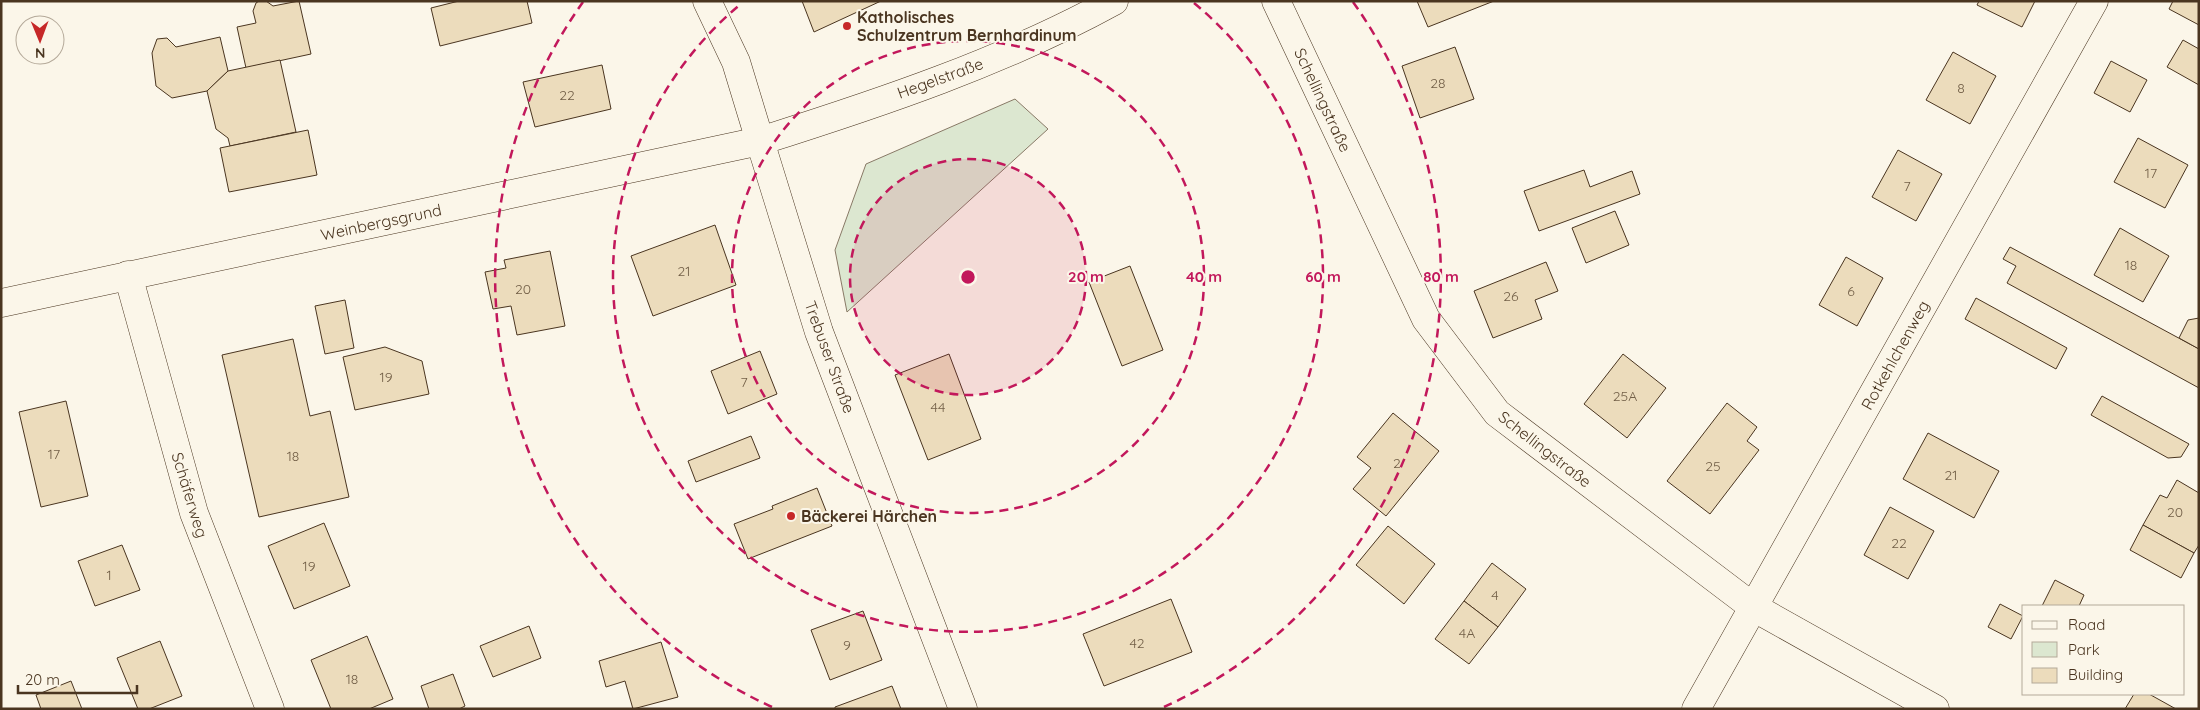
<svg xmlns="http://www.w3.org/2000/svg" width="2200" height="710" font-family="Quicksand,sans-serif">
	<rect width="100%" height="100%" fill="#fbf6e9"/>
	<polygon fill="#dce7d0" stroke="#887966" points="1015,99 1048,129 847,312 835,250 866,164"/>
	<g fill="#ecdcbc" stroke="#4a3520">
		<polygon points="259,1 266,1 273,6 299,1 311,54 246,68 237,27 256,23 253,11 256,3"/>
		<polygon points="459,1 527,1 532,23 440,46 431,8"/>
		<polygon points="802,1 881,1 814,32"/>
		<polygon points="1417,1 1494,1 1428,27"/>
		<polygon points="1979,1 2035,1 2022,27 1977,5"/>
		<polygon points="2173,1 2199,1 2199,25 2169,9"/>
		<polygon points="220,37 228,71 207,91 172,98 156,86 152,53 157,39 167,38 176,47"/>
		<polygon points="2183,40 2199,49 2199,85 2167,67"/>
		<polygon points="1455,47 1474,99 1420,118 1402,66"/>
		<polygon points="1953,52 1996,76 1970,124 1926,100"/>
		<polygon points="280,60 296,132 230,146 228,138 216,129 207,91 228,71"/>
		<polygon points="2111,61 2147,80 2130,112 2094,93"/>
		<polygon points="602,65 611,109 535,127 523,82"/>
		<polygon points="308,130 317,175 229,192 220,148"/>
		<polygon points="2138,138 2188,165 2165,208 2114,182"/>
		<polygon points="1898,150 1942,174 1916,221 1872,197"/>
		<polygon points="1584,170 1590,187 1632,171 1640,194 1539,231 1524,191"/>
		<polygon points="1615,211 1629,245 1586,263 1572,228"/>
		<polygon points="715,225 736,285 653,316 631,256"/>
		<polygon points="2120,228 2169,256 2143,302 2094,275"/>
		<polygon points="2010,247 2199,349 2199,388 2007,283 2016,266 2003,259"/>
		<polygon points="550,251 565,326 517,335 511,306 493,309 485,272 506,268 504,260"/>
		<polygon points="1846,257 1883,278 1857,326 1819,305"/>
		<polygon points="1546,262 1558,291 1535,300 1542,319 1493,338 1474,291"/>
		<polygon points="1130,266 1163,350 1122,366 1089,282"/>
		<polygon points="1976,298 2067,348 2056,369 1965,319"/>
		<polygon points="345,300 354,348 325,354 315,306"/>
		<polygon points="2199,318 2199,349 2179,338 2188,320"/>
		<polygon points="293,339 310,416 330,411 349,497 259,517 222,355"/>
		<polygon points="385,347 422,361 429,394 355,410 343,357"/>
		<polygon points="760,351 777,394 728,414 711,371"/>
		<polygon points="949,354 981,439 928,460 895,375"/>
		<polygon points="1623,354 1666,388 1627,438 1584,404"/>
		<polygon points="2102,396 2189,444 2181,457 2168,458 2091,415"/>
		<polygon points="66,401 88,496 41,507 19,412"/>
		<polygon points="1727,403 1757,427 1747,441 1759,450 1710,514 1667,481"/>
		<polygon points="1393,413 1439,451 1386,516 1353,489 1371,468 1357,457"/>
		<polygon points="1928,433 1999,471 1974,518 1903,479"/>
		<polygon points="751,436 760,458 696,482 688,461"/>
		<polygon points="2177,480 2199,493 2199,545 2194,553 2143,525 2160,495 2167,498"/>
		<polygon points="817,488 832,526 748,559 734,524 773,509 772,506"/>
		<polygon points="1890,507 1934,531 1908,579 1864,555"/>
		<polygon points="324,523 350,586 294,609 268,546"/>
		<polygon points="2143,525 2194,553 2181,578 2130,550"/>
		<polygon points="1388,526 1435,564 1404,604 1356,565"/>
		<polygon points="122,545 140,590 95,606 78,561"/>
		<polygon points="1492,563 1526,589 1498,627 1464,601"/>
		<polygon points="2055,580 2084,595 2079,606 2042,606"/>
		<polygon points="1171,599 1192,652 1104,686 1083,634"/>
		<polygon points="1464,601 1498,627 1469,664 1435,639"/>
		<polygon points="2000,604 2023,616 2011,639 1988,627"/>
		<polygon points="863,611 882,660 830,680 811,630"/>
		<polygon points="529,626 541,658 493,677 480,646"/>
		<polygon points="367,636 393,699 369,709 331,709 311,660"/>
		<polygon points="160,641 182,696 149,709 138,709 117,658"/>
		<polygon points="661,642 678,697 633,709 625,681 606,687 599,661"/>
		<polygon points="453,674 465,706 459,709 429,709 421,686"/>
		<polygon points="71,681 82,709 41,709 36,695"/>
		<polygon points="892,686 901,709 835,709 835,707"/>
		<polygon points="2134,694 2149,694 2176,709 2125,709"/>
	</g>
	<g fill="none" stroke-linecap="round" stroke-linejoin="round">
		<g stroke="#4a3520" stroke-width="29">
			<g id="minor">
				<polyline points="707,1 736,62 760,141"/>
				<polyline points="1276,1 1426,319 1497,413 1753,607 1935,709"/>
				<polyline points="128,275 194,513 270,709"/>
				<polyline points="1696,709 2094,1"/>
			</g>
		</g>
		<g stroke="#4a3520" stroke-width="29">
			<g id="major">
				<polyline points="760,141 819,332 963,709"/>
				<path d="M 1,303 L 760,141 C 880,103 1003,62 1114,1"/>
			</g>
		</g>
		<use href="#minor" stroke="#fbf6e9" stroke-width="28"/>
		<use href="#major" stroke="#fbf6e9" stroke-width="28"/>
	</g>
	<circle cx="968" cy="277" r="118" fill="#c2185b" fill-opacity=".12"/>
	<g fill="none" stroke="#c2185b" stroke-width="2.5" stroke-dasharray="9 6">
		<circle cx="968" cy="277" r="118"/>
		<circle cx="968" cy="277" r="236"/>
		<path d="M1194 3A355 355 0 1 1 742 3"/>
		<path d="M772 707A473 473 0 0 1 583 2M1353 2A473 473 0 0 1 1164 707"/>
	</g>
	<g fill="#c62828" stroke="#fbf6e9" stroke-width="2">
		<circle cx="847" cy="26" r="5"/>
		<circle cx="791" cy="516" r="5"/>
	</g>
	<g text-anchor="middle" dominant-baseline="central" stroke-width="4" stroke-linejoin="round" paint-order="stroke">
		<g font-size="14" fill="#725f47">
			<text x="1438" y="83">28</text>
			<text x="1961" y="88">8</text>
			<text x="567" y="95">22</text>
			<text x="2151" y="173">17</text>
			<text x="1907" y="186">7</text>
			<text x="2131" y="265">18</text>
			<text x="684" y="271">21</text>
			<text x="523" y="289">20</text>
			<text x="1851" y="291">6</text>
			<text x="1511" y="296">26</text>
			<text x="386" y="377">19</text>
			<text x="744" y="382">7</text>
			<text x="1625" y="396">25A</text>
			<text x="938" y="407">44</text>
			<text x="54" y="454">17</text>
			<text x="293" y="456">18</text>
			<text x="1397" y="463">2</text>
			<text x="1713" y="466">25</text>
			<text x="1951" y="475">21</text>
			<text x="2175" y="512">20</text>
			<text x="1899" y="543">22</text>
			<text x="309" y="566">19</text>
			<text x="109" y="575">1</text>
			<text x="1495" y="595">4</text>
			<text x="1467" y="633">4A</text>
			<text x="1137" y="643">42</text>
			<text x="847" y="645">9</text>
			<text x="352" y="679">18</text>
		</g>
		<g font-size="16" font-weight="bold" fill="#4a3520" stroke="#fbf6e9" text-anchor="start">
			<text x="857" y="17">Katholisches<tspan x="857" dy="18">Schulzentrum Bernhardinum</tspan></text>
			<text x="801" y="516">Bäckerei Härchen</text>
		</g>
		<g font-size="16" fill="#4a3520" stroke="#fbf6e9">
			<text transform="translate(940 78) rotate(-20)">Hegelstraße</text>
			<text transform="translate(1323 100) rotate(65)">Schellingstraße</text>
			<text transform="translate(381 222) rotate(-12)">Weinbergsgrund</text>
			<text transform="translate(1895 355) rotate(-61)">Rotkehlchenweg</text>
			<text transform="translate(830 357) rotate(70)">Trebuser Straße</text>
			<text transform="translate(1545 449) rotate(38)">Schellingstraße</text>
			<text transform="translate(190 495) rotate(73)">Schäferweg</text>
		</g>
	</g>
	<circle cx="968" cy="277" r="8" fill="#c2185b" stroke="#fbf6e9" stroke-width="2.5"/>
	<g font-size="15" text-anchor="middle" font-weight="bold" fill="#c2185b" stroke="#fbf6e9" stroke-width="4" stroke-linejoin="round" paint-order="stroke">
		<text x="1086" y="282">20 m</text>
		<text x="1204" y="282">40 m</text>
		<text x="1323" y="282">60 m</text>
		<text x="1441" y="282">80 m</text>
	</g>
	<rect width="2200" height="710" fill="none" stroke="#4a3520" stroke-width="5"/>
	<rect x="2022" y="605" width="162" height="90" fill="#fbf6e9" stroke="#b4a999"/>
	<rect x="2032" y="621" width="25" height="8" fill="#fbf6e9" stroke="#b4a999"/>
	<text x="2068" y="630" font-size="15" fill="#4a3520">Road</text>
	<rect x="2032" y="642" width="25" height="15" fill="#dce7d0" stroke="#b4a999"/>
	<text x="2068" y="655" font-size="15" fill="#4a3520">Park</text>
	<rect x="2032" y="668" width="25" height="15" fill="#ecdcbc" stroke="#b4a999"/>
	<text x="2068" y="680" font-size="15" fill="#4a3520">Building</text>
	<g transform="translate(40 40) rotate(179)"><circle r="24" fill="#fbf6e9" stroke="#b4a999"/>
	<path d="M0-4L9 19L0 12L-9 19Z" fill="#c62828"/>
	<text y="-8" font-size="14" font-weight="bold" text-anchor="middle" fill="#4a3520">N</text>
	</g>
	<path d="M18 685v8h119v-8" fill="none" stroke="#4a3520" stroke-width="2.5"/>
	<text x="25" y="685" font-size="15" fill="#4a3520" stroke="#fbf6e9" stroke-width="4" paint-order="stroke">20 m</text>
</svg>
